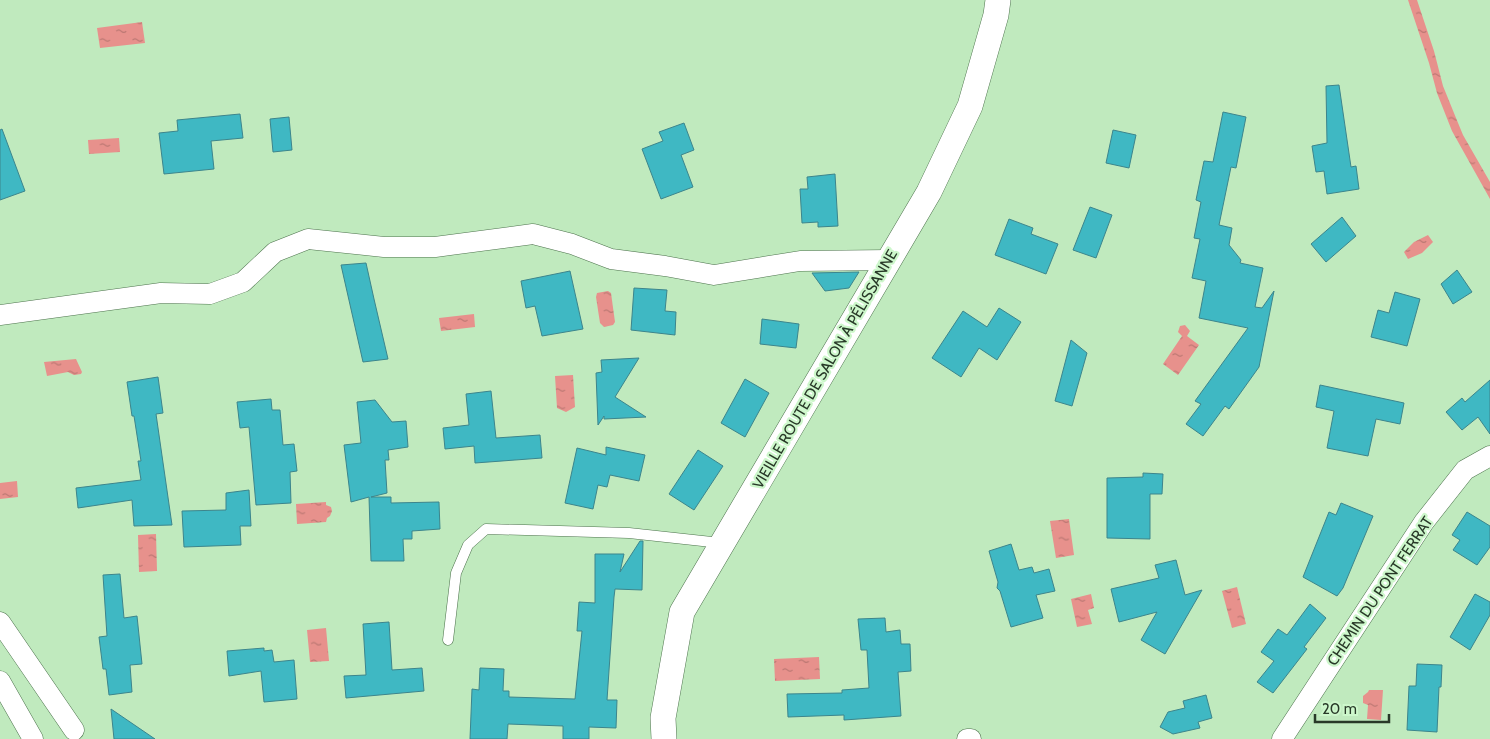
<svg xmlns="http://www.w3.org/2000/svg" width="1490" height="739" font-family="Cabin,sans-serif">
	<defs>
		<pattern id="water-ripples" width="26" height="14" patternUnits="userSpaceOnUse" patternTransform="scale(1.25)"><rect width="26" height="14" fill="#e7918c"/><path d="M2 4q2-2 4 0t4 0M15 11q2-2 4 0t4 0" fill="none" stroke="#bb7772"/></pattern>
	</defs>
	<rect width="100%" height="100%" fill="#c0eabe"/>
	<g fill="url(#water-ripples)">
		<polygon points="1408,0 1417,0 1434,51 1443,86 1456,118 1463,135 1490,182 1490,199 1452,131 1437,93 1429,63"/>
		<polygon points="142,22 145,43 100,48 97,28"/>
		<polygon points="119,138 120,152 89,154 88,140"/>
		<polygon points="1428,235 1433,242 1422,253 1408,259 1404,252 1414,242"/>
		<polygon points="608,291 611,293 615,322 613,325 604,327 600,323 596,297 597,293"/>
		<polygon points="474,314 475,327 441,331 439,318"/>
		<polygon points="1185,325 1190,331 1187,336 1199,345 1178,375 1163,364 1182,336 1178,332 1180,326"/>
		<polygon points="76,359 82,372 81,374 74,375 68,372 47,376 44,362"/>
		<polygon points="573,375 575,407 566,412 557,408 555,376"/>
		<polygon points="17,481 18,497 0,499 0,483"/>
		<polygon points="326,502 326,505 331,507 332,511 330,516 327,518 326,522 297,524 296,504"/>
		<polygon points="1069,519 1074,555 1056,558 1050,521"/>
		<polygon points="156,534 157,571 139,572 138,535"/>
		<polygon points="1237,587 1246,624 1232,628 1222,591"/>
		<polygon points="1091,594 1094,608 1088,610 1092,624 1077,627 1071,599"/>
		<polygon points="326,628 329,661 310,662 307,630"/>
		<polygon points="819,657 820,679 775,681 774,659"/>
		<polygon points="1369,690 1383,690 1381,720 1367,719 1368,705 1363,703 1363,696 1368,692"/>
	</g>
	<g fill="#3fb8c3" stroke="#3c858c">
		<polygon points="1339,85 1351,167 1356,166 1359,189 1327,194 1324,171 1316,172 1312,146 1327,143 1326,86"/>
		<polygon points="1223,112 1246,117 1236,168 1231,167 1219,225 1232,228 1229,245 1241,260 1240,263 1263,268 1255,307 1262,308 1274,291 1259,367 1229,409 1225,406 1203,436 1186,424 1201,404 1195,401 1248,328 1199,318 1206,281 1192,278 1200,239 1194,238 1201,202 1196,200 1204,161 1213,162"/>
		<polygon points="240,114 243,138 211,141 214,169 164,174 159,133 178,131 177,120"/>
		<polygon points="289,117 292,150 273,152 270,119"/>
		<polygon points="684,123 694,150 681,155 693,187 661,199 642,149 663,141 659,132"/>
		<polygon points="2,129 25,191 0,200 0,130"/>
		<polygon points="1113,130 1136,135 1129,168 1106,163"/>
		<polygon points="835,174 838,226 818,227 818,222 802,223 800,189 808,189 807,177"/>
		<polygon points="1090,207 1112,215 1096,258 1073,250"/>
		<polygon points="1342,217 1356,236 1326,262 1311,244"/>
		<polygon points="1009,219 1033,228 1031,234 1058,244 1046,274 995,255"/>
		<polygon points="366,263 374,299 388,359 363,362 341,265"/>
		<polygon points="1457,270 1472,292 1453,304 1441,284"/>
		<polygon points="570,271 583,329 542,336 535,306 526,308 521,281"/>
		<polygon points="859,272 849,288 825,291 812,273"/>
		<polygon points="634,288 667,290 665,311 676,312 675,335 631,330"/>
		<polygon points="1395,292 1420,299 1407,346 1371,337 1378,310 1389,313"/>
		<polygon points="999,308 1021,322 997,360 979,348 961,377 932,358 963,311 987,327"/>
		<polygon points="762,319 799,324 796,348 760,344"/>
		<polygon points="1071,340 1087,353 1072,406 1055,401"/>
		<polygon points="639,358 615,397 646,417 604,419 604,416 598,425 596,373 602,372 601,360"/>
		<polygon points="158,377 163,413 156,414 172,525 134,526 132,500 78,508 76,488 141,480 138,461 141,461 134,416 132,416 127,382"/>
		<polygon points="745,379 769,393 745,437 721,423"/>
		<polygon points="1490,380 1490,434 1478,417 1462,430 1446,412 1462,398 1465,402"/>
		<polygon points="1320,385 1404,403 1400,424 1376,419 1368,456 1327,448 1334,411 1316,407"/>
		<polygon points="491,391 496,438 540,435 542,458 475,463 474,446 445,449 443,428 469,425 466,394"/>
		<polygon points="271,399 272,410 280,410 283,445 294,444 297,471 290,472 291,503 256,505 249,427 240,428 237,402"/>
		<polygon points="375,400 392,422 406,421 408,447 388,450 389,460 385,460 387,493 371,497 391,497 391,503 439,502 440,529 412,531 412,539 403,539 404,561 371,561 369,497 351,502 344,445 361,443 357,402"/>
		<polygon points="606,447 645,455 639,481 610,475 607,487 598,485 593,509 565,503 577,448 606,455"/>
		<polygon points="698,450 723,466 694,510 669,494"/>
		<polygon points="1143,473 1163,474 1162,494 1150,494 1150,539 1107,538 1107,478 1143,477"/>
		<polygon points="249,490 251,526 240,526 241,545 184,547 182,511 226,510 226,493"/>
		<polygon points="1341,503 1373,516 1343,588 1337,596 1303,577 1329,512 1336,515"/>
		<polygon points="1467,512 1490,526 1490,547 1477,565 1453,550 1460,540 1452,535"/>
		<polygon points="640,541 643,541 642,590 615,589 614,597 607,700 617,700 616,728 589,727 589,739 563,739 563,726 508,724 507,739 470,739 472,689 479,690 480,668 504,669 503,691 509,691 509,697 575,699 582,631 577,631 579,602 595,603 595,554 624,554 620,572"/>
		<polygon points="1011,544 1019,570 1032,567 1034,573 1049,569 1055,591 1036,595 1043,618 1011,627 1000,591 997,588 998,582 989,551"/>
		<polygon points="1176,560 1185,595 1202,590 1165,654 1141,640 1157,612 1119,622 1111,589 1159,578 1155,565"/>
		<polygon points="120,574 124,618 137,616 142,664 130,665 132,692 109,695 106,669 103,669 99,637 107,636 103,575"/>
		<polygon points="1475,594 1490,602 1490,615 1470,650 1450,637"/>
		<polygon points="1310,604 1326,618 1304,647 1307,649 1273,693 1257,682 1274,661 1261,652 1278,629 1287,635"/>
		<polygon points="885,618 886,632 900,630 901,644 910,644 911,671 898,672 901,716 844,720 844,715 788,717 787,694 842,693 842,690 869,688 867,650 861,650 858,619"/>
		<polygon points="389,622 392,670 422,668 424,691 346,698 344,676 366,675 363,624"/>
		<polygon points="264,648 264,651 272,650 274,662 294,660 297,699 264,702 261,671 229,676 227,651"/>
		<polygon points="1417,664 1442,665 1441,687 1439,687 1437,732 1407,730 1409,686 1416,686"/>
		<polygon points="1206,695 1212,718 1198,722 1200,728 1173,734 1160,727 1168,712 1185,708 1183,701"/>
		<polygon points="111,709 155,739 114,739"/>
	</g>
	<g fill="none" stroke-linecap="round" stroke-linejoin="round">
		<g stroke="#4d734d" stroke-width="11">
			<polyline id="service" points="448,640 456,573 468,545 486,529 629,533 721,543"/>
		</g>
		<g stroke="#4d734d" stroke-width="21">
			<g id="minor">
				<polyline points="0,315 161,293 210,294 243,282 275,252 308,239 384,247 435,247 533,234 572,244 611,259 665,266 714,275 800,261 889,260"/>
				<polyline points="0,622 74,730"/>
				<polyline points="0,681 33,739"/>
				<polyline points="967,739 971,739"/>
				<polyline points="1282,739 1424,522 1465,470 1490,456"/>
			</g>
		</g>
		<g stroke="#4d734d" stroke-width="26">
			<polyline id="tertiary" points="664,739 663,718 682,612 929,192 970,106 996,15 998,0"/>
		</g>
		<use href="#service" stroke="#fff" stroke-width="10"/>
		<use href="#minor" stroke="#fff" stroke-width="20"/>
		<use href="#tertiary" stroke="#fff" stroke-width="25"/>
	</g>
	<g text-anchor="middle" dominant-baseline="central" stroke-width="4.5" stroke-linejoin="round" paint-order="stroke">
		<g font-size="15" fill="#283928" stroke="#cdf7cb">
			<text transform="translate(825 369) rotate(-60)">VIEILLE ROUTE DE SALON À PÉLISSANNE</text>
			<text transform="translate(1380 591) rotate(-56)">CHEMIN DU PONT FERRAT</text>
		</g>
	</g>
	<path d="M1315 714v8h74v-8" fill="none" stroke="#283928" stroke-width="2.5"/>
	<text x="1322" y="714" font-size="15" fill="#283928" stroke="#cdf7cb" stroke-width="4" paint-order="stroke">20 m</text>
</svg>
